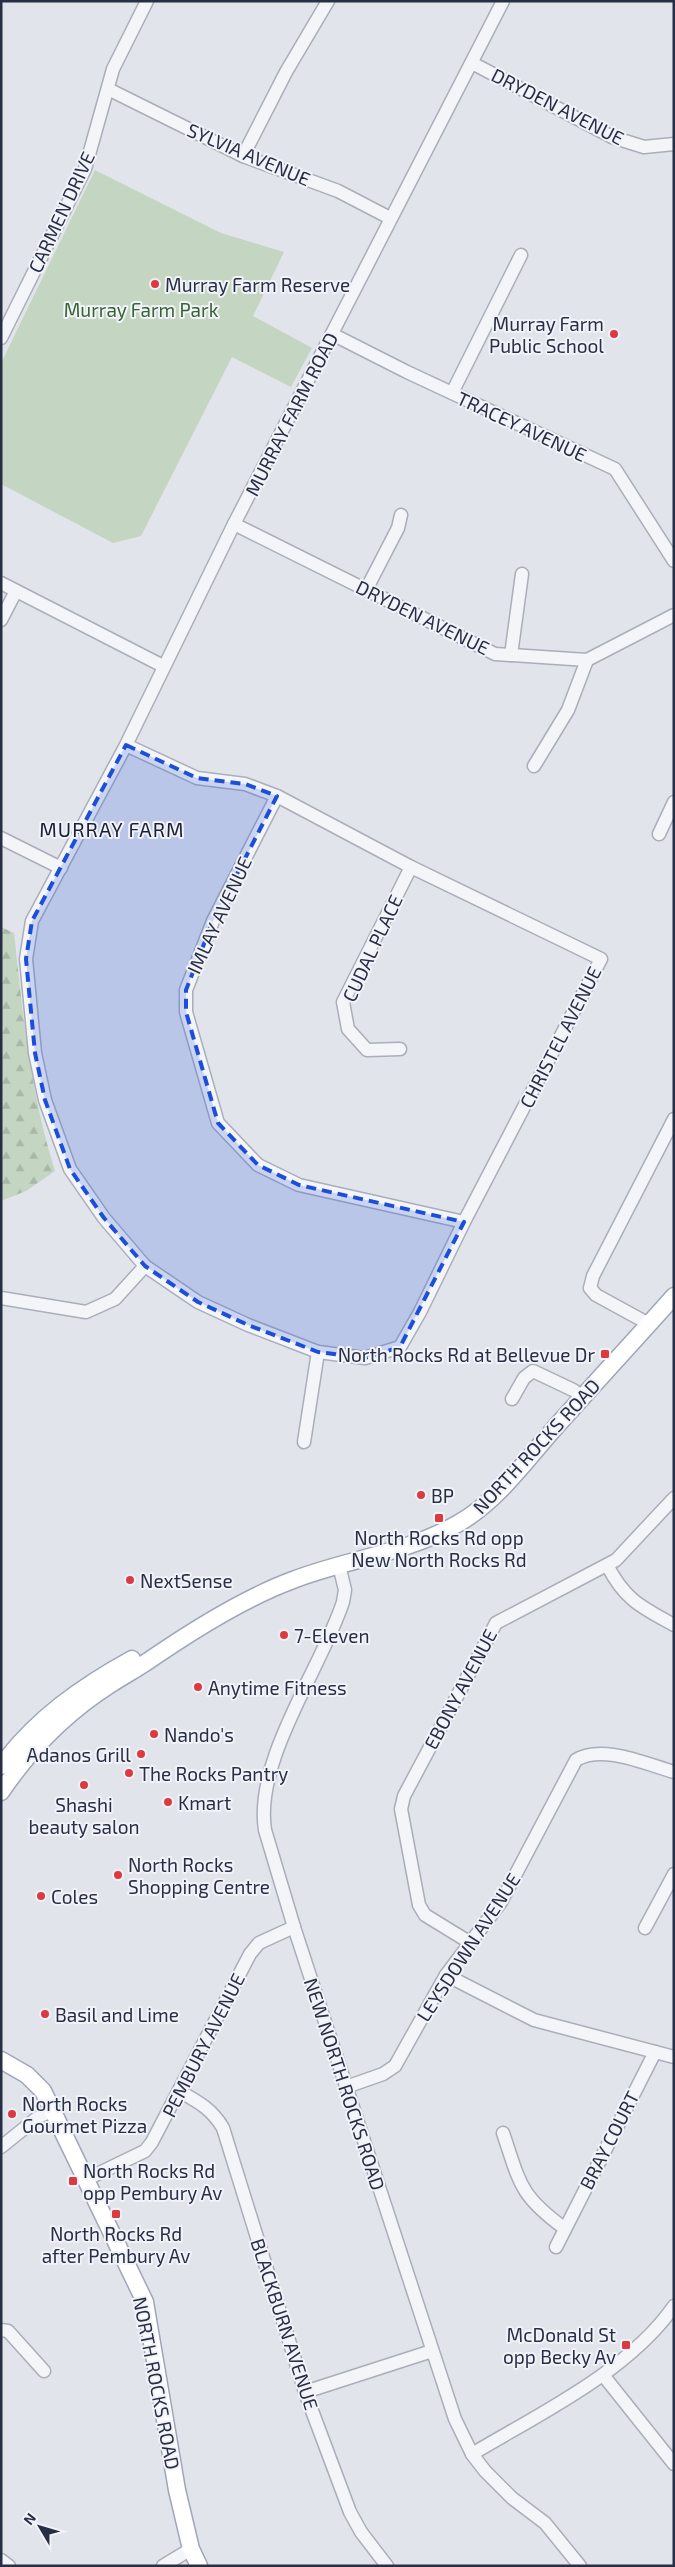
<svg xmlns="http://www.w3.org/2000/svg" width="675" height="2567" font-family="'Exo 2',sans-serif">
	<defs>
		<pattern id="forest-firs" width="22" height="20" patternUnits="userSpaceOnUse" patternTransform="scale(1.25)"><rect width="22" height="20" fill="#c4d6c1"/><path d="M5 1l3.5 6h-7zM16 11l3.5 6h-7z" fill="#a8b8a7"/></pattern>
	</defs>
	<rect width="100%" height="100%" fill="#e1e4eb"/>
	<path fill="url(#forest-firs)" d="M 1,927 L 14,933 C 23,1015 30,1092 55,1171 L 26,1191 L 1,1201 Z"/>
	<polygon fill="#c4d6c1" points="95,170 221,233 284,252 253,316 312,348 291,387 232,357 141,536 113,543 1,484 1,363"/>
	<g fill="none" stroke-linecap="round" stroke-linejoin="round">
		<g stroke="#aaaeb9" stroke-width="15">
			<g id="minor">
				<polyline points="472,63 612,137 644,147 674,144"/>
				<polyline points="108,89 243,156 338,191 390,218"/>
				<polyline points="243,156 286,72 328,1"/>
				<polyline points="332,334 407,372 615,469 674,561"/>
				<polyline points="1,338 85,169 113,69 147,1"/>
				<polyline points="452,393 521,255"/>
				<polyline points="234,524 495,654 587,660 674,615"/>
				<polyline points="1,583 163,666"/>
				<polyline points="366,590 398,528 401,515"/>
				<polyline points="1,620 16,591"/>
				<polyline points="511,655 522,574"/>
				<polyline points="126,745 197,778 245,784 277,796 411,867 601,959 464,1222 420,1312 400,1347 365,1358 318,1352 248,1325 198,1302 145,1266 104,1218 70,1169 45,1100 35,1053 26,959 32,921 126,745 234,524 503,1"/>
				<polyline points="534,766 568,710 587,660"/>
				<polyline points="277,796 213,921 186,990 186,1012 218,1123 258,1165 299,1185 464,1222"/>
				<polyline points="659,834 674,802"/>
				<polyline points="1,838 61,868"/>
				<polyline points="400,1049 367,1050 348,1029 343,1002 411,867"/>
				<polyline points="1,1298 86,1312 115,1299 145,1266"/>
				<polyline points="649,1324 596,1295 590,1288 593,1276 674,1119"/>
				<polyline points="512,1399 524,1378 533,1371 573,1390 583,1397"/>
				<polyline points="304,1442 318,1352"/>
				<path d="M 339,1565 L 345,1590 L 343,1602 C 321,1669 254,1760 265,1830 L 294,1927 L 455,2419 L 472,2454 L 485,2471 L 512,2498 L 545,2523 L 580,2566"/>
				<path d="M 607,1565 C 625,1600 641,1607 674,1625"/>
				<polyline points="645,1928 674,1874"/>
				<polyline points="469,1942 425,1915 419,1905 401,1809 404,1796 496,1623 616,1560 674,1498"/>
				<polyline points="446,1975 534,2020 674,2057"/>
				<path d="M 346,2087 L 383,2074 L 395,2066 L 446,1975 L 501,1902 L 576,1760 C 602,1744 646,1764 674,1772"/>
				<path d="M 179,2091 C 197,2101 212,2109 223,2128 L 305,2392 L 350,2512 L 361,2532 L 387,2566"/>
				<path d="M 503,2133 C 520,2183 519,2195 564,2228"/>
				<polyline points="1,2147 37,2118 53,2110"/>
				<polyline points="87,2179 145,2151 152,2142 250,1954 259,1943 294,1927"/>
				<polyline points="556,2247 655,2052"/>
				<polyline points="1,2330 8,2331 44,2371"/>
				<polyline points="603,2375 674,2464"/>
				<polyline points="305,2392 432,2351"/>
				<path d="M 472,2454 C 539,2414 629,2371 674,2306"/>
				<polyline points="1,2560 9,2566"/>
				<polyline points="163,2566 191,2549"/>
			</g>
		</g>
		<g stroke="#9fa6b8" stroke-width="19">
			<g id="major">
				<path d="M 1,1766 C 36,1719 81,1687 132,1659"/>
				<path d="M 1,1792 C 30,1749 67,1712 111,1684 C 125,1675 140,1667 154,1657 C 195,1629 247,1597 293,1580 C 347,1559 408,1553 459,1523 C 497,1501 524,1463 553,1430 C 593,1385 634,1341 674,1296"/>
				<polyline points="1,2060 27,2075 43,2091 145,2302 177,2490 191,2549 199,2566"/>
			</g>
		</g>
		<use href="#minor" stroke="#f4f5f9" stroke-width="12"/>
		<use href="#major" stroke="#fff" stroke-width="16"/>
	</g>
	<path fill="#1d4ed8" fill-opacity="0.2" stroke="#1d4ed8" stroke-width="4" stroke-dasharray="10 6" stroke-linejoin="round" d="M 126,745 L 197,778 L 245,784 L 277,796 L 213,921 L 186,990 L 186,1012 L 218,1123 L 258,1165 L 299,1185 L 464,1222 L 400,1347 L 365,1358 L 318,1352 L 248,1325 L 198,1302 L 145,1266 L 104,1218 L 70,1169 L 45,1100 L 35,1053 L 26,959 L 32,921 Z"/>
	<g fill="#db3b40" stroke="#f1f3f8" stroke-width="2">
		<circle cx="155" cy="284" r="5"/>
		<circle cx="614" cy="334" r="5"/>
		<rect x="600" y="1349" width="10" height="10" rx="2.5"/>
		<circle cx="421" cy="1495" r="5"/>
		<rect x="434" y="1513" width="10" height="10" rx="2.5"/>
		<circle cx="130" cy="1580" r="5"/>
		<circle cx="284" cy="1635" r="5"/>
		<circle cx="198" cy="1687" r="5"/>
		<circle cx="154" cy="1734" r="5"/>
		<circle cx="141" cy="1754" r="5"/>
		<circle cx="129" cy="1773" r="5"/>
		<circle cx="84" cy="1785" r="5"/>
		<circle cx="168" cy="1802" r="5"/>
		<circle cx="118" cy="1875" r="5"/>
		<circle cx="41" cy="1896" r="5"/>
		<circle cx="45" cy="2014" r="5"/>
		<circle cx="12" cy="2114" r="5"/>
		<rect x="68" y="2176" width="10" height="10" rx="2.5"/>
		<rect x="111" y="2209" width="10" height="10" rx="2.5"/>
		<rect x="621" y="2340" width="10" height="10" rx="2.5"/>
	</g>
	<g text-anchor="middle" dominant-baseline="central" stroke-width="4" stroke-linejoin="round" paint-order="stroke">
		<g font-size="19" fill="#282f45" stroke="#f1f3f8">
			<text transform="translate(558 106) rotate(27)">DRYDEN AVENUE</text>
			<text transform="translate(249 154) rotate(23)">SYLVIA AVENUE</text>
			<text transform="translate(61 212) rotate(-65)">CARMEN DRIVE</text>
			<text transform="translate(291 414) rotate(-63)">MURRAY FARM ROAD</text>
			<text transform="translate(522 426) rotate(25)">TRACEY AVENUE</text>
			<text transform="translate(423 617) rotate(26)">DRYDEN AVENUE</text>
			<text transform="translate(219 915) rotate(-65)">IMLAY AVENUE</text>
			<text transform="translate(372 948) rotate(-65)">CUDAL PLACE</text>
			<text transform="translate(560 1037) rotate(-63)">CHRISTEL AVENUE</text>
			<text transform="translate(536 1446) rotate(-47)">NORTH ROCKS ROAD</text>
			<text transform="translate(460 1689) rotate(-62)">EBONY AVENUE</text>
			<text transform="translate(468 1947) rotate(-57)">LEYSDOWN AVENUE</text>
			<text transform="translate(203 2045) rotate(-63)">PEMBURY AVENUE</text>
			<text transform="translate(345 2084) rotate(72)">NEW NORTH ROCKS ROAD</text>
			<text transform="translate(609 2140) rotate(-63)">BRAY COURT</text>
			<text transform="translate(285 2324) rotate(72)">BLACKBURN AVENUE</text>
			<text transform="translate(157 2383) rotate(79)">NORTH ROCKS ROAD</text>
		</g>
		<g font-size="19" fill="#282f45" stroke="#f1f3f8" text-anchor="start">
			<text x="165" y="284">Murray Farm Reserve</text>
			<text x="604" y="323" text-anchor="end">Murray Farm<tspan x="604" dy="22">Public School</tspan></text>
			<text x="595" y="1354" text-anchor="end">North Rocks Rd at Bellevue Dr</text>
			<text x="431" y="1495">BP</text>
			<text x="439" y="1537" text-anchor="middle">North Rocks Rd opp<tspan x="439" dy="22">New North Rocks Rd</tspan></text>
			<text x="140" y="1580">NextSense</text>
			<text x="294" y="1635">7-Eleven</text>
			<text x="208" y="1687">Anytime Fitness</text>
			<text x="164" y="1734">Nando's</text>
			<text x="131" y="1754" text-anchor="end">Adanos Grill</text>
			<text x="139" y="1773">The Rocks Pantry</text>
			<text x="178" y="1802">Kmart</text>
			<text x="84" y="1804" text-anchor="middle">Shashi<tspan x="84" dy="22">beauty salon</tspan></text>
			<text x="128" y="1864">North Rocks<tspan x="128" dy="22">Shopping Centre</tspan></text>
			<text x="51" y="1896">Coles</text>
			<text x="55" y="2014">Basil and Lime</text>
			<text x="22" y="2103">North Rocks<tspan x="22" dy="22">Gourmet Pizza</tspan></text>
			<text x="83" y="2170">North Rocks Rd<tspan x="83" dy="22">opp Pembury Av</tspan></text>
			<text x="116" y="2233" text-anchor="middle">North Rocks Rd<tspan x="116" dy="22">after Pembury Av</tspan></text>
			<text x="616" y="2334" text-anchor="end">McDonald St<tspan x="616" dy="22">opp Becky Av</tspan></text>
		</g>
		<g font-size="19" fill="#376233" stroke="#f1f3f8">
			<text x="141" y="309">Murray Farm Park</text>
		</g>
		<g font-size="20" letter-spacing="1" fill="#1a2035" stroke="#f1f3f8">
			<text x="112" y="829">MURRAY FARM</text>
		</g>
	</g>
	<rect width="675" height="2567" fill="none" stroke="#282f45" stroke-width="5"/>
	<g transform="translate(40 2527) rotate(308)" stroke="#f1f3f8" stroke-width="4" paint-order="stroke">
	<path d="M0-4L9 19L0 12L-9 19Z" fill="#282f45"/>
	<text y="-8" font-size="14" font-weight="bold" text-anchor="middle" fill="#282f45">N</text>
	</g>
</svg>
